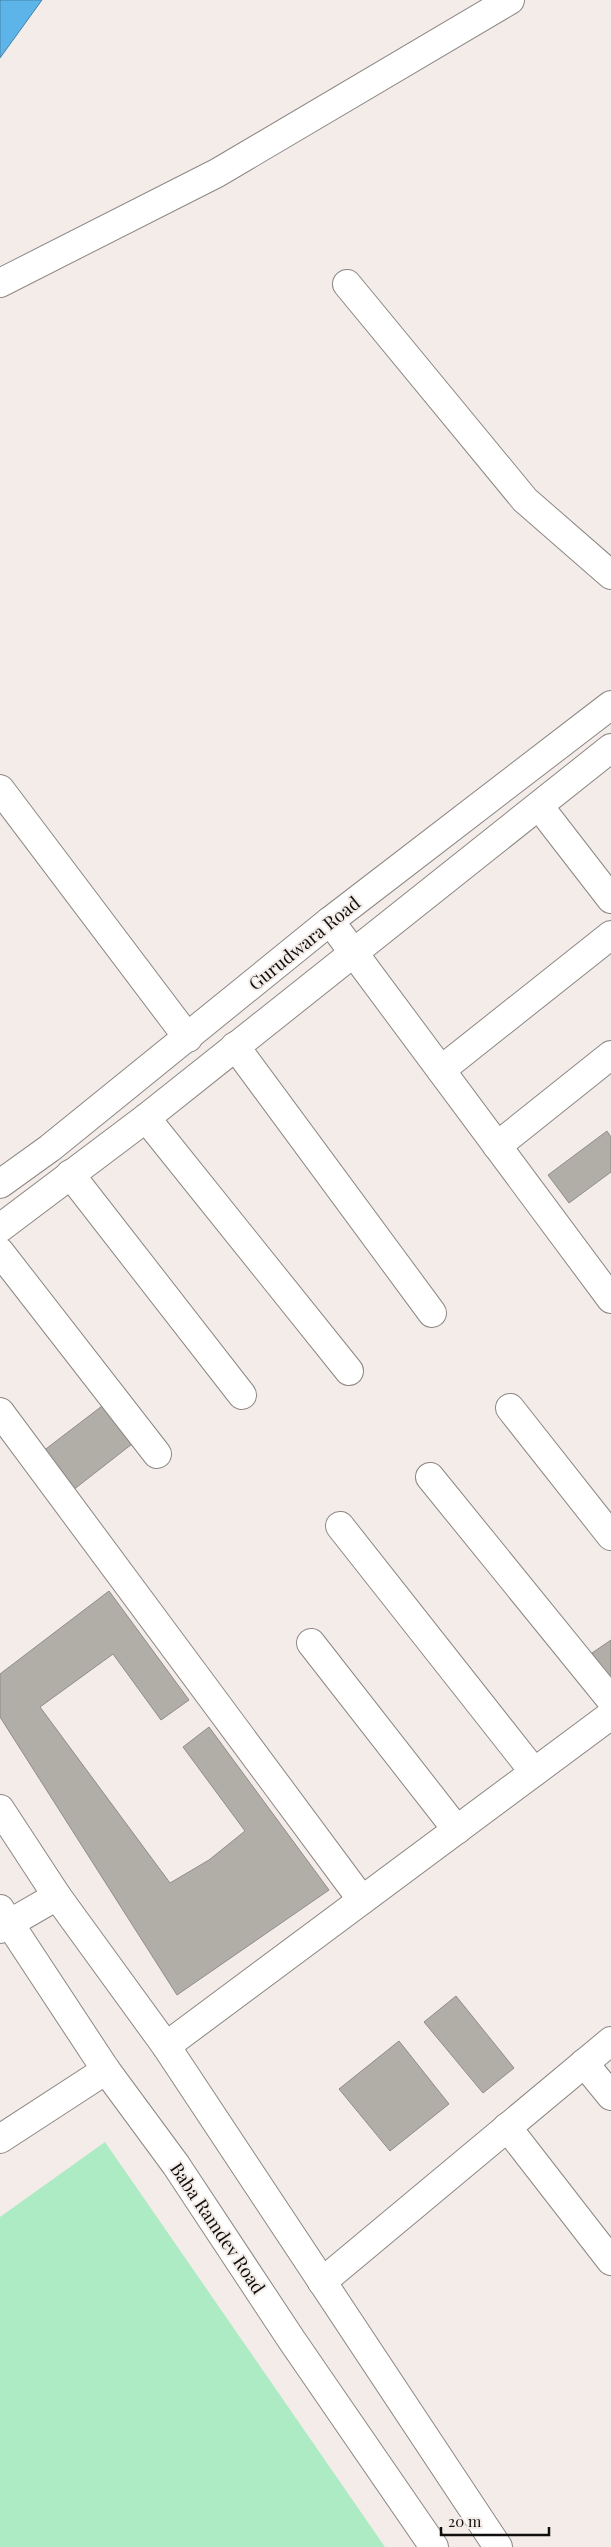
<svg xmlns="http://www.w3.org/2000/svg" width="611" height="2547" font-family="'Playfair Display',serif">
	<rect width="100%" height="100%" fill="#f3ece8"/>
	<polygon fill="#acebc3" points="105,2142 385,2547 0,2547 0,2217"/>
	<polygon fill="#5cb4e9" stroke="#4682a7" points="0,0 42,0 0,58"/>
	<g fill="#b1aea8" stroke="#908c87">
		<polygon points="607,1131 611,1137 611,1172 569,1203 548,1175"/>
		<polygon points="102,1406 132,1444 68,1494 38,1455"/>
		<polygon points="109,1591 189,1700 161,1720 113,1654 40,1707 170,1883 209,1860 245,1831 183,1747 209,1727 329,1890 177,1995 0,1717 0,1674"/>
		<polygon points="611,1640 611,1681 592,1653"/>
		<polygon points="456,1996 514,2068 483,2093 424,2022"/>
		<polygon points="399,2041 449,2104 390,2151 339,2089"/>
	</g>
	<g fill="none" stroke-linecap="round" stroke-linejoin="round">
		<g stroke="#8d8784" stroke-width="30">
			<g id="minor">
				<polyline points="0,283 217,173 510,0"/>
				<polyline points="347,284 525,500 611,575"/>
				<polyline points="0,789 188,1038"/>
				<polyline points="539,806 611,899"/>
				<polyline points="330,921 611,1299"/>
				<polyline points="235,1046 432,1313"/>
				<polyline points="441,1070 611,935"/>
				<polyline points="146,1118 349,1371"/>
				<polyline points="497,1146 611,1055"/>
				<polyline points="70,1174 242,1395"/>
				<polyline points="0,1252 157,1454"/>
				<polyline points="510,1408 611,1536"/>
				<polyline points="0,1412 362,1900"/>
				<polyline points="430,1477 611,1700"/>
				<polyline points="340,1526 534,1772"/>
				<polyline points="311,1643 457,1830"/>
				<polyline points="166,2046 611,1715"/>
				<polyline points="584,2063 611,2096"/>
				<polyline points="507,2127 611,2261"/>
				<polyline points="0,2139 106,2070"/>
				<polyline points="322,2282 611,2041"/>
			</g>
		</g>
		<g stroke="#8d8784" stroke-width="30">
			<g id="tertiary">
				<polyline points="0,1184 50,1148 330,921 611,705"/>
				<polyline points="0,1228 146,1118 611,748"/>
				<polyline points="0,1809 57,1896 166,2046 498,2547"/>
				<polyline points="0,1909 106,2070 176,2165 291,2339 434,2547"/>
				<polyline points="0,1929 57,1896"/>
			</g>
		</g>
		<use href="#minor" stroke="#fff" stroke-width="28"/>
		<use href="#tertiary" stroke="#fff" stroke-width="28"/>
	</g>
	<g text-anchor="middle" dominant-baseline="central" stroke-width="4" stroke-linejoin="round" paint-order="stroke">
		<g font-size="18" fill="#110f0e" stroke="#f3ece8">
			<text transform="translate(304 943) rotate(-39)">Gurudwara Road</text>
			<text transform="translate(218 2228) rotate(56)">Baba Ramdev Road</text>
		</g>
	</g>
	<path d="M441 2527v8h108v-8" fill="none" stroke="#110f0e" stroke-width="2.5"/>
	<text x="448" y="2527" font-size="15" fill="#110f0e" stroke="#f3ece8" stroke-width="4" paint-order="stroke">20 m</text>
</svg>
